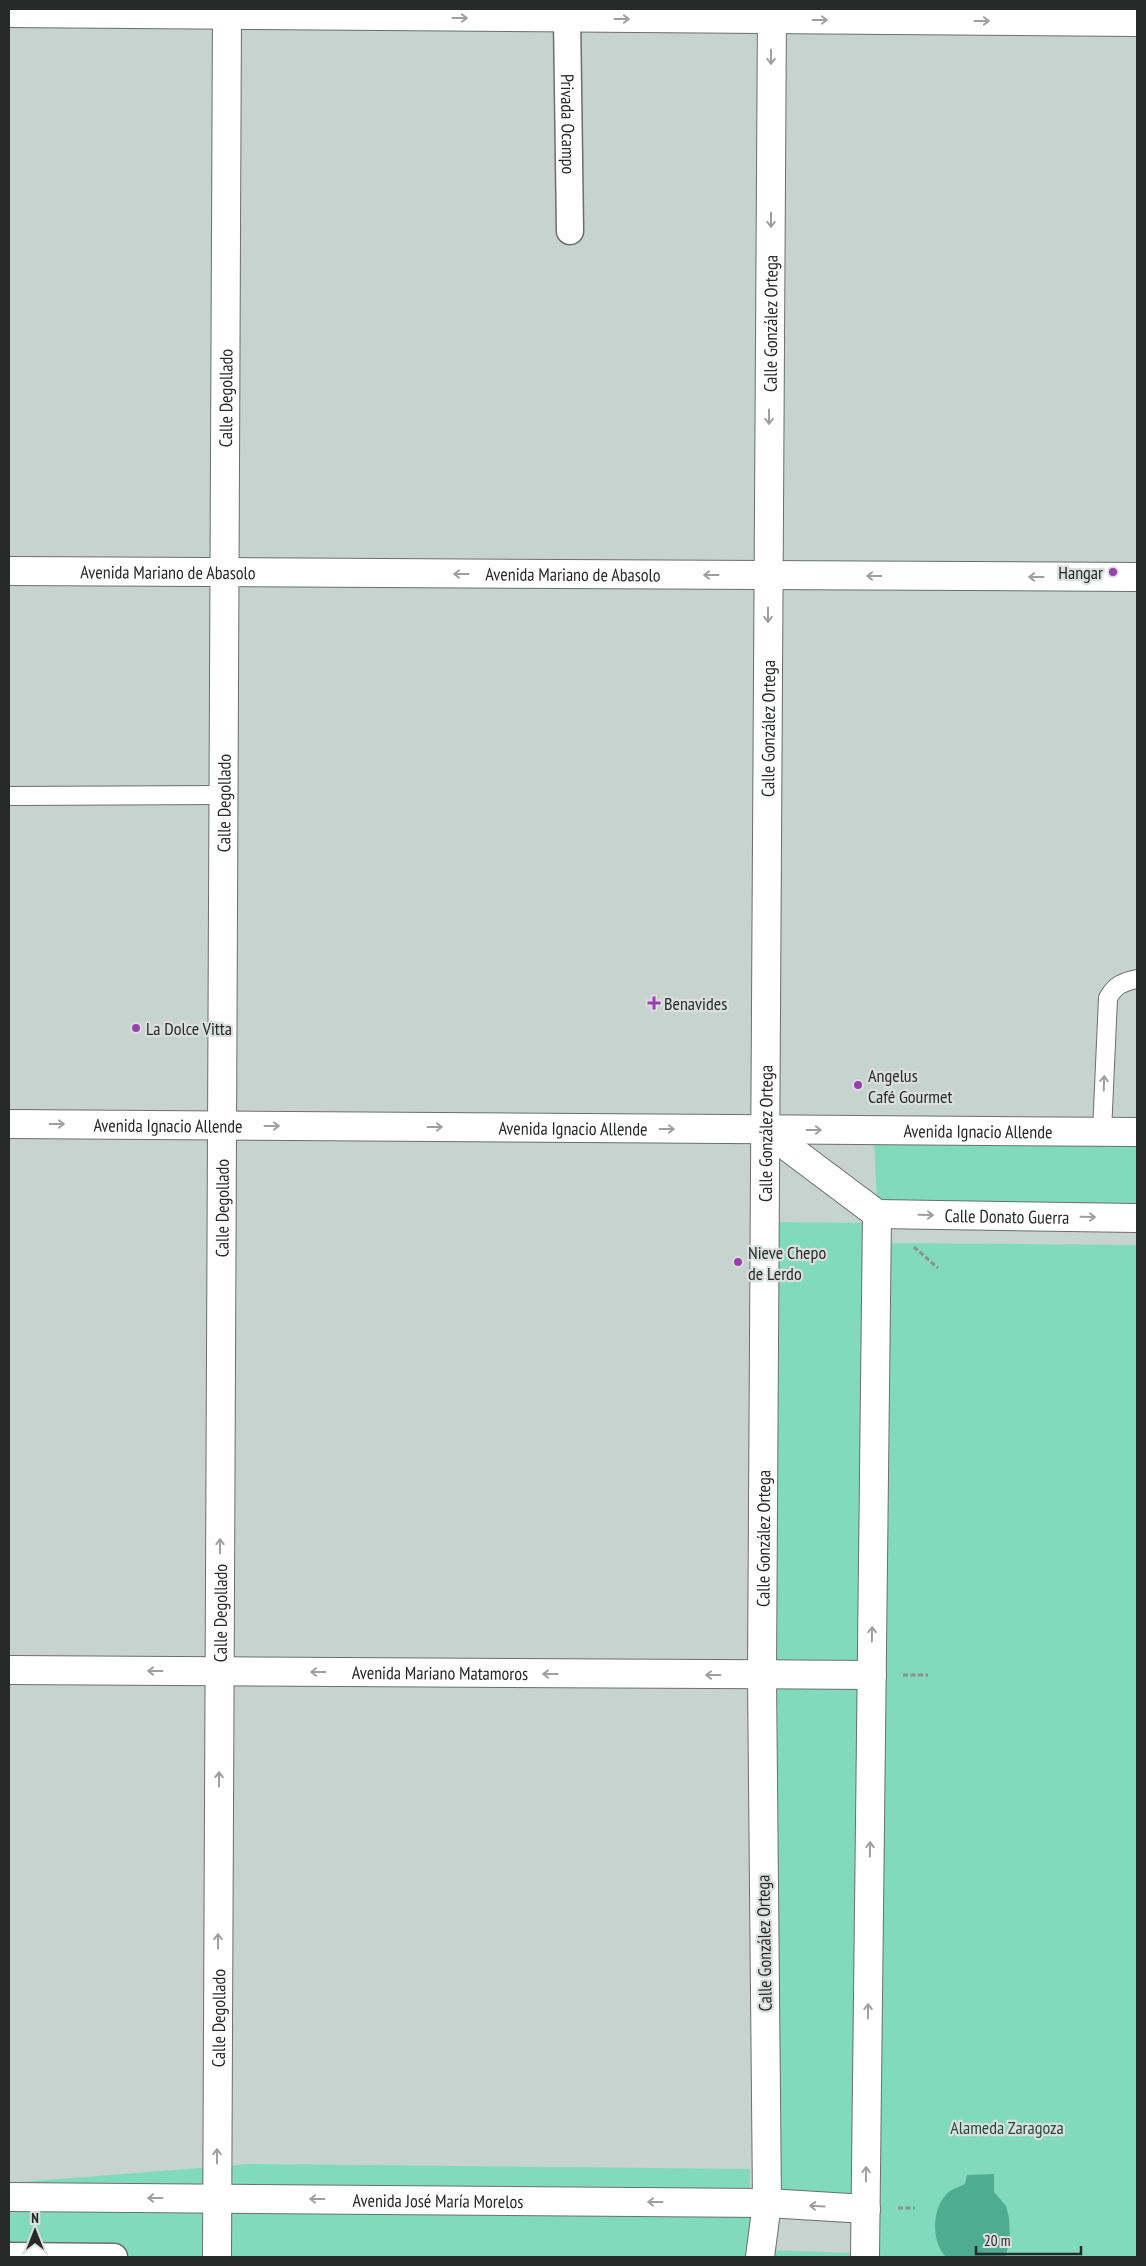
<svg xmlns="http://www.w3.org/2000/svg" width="1146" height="2266" font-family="'PT Sans Narrow',sans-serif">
	<rect width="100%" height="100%" fill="#dbe0de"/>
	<polygon fill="#c6d3ce" points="9,21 1137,28 1137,2257 9,2257"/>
	<g fill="#81dabb">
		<polygon points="874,1138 1137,1142 1137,1206 877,1202"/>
		<polygon points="774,1222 870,1223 857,1660 771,1660"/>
		<polygon points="885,1243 1137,1245 1137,2257 876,2257"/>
		<polygon points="769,1689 859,1689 854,2193 775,2192"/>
		<polygon points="250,2164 750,2169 750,2257 9,2257 9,2183"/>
		<polygon points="767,2250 856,2253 856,2257 767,2257"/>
	</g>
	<path fill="#4ead8f" d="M 994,2174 L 994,2192 L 1006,2206 L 1009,2218 L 1010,2241 L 1005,2257 L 946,2257 C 930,2241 932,2204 950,2191 C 955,2188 961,2186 965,2184 L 967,2175 Z"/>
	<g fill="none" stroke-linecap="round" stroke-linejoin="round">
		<g stroke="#6b6f6e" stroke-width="20">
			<g id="service">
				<polyline points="9,796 223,795"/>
				<path d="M 1102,1132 L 1108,998 C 1115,985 1123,982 1137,979"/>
			</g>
		</g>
		<g stroke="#6b6f6e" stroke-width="29">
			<g id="pedestrian">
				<path id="s1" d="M 567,18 L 570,231"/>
				<polyline points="9,2256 114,2257"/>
			</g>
		</g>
		<g stroke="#6b6f6e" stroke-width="30">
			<g id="minor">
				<polyline points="9,13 1137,22"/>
				<polyline points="765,1130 877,1214"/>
				<path id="s2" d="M 877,1214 L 1137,1218"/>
				<path id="s3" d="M 9,1670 L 872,1675"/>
				<path id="s4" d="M 9,2197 L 767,2203 L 866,2209"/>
				<path id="s5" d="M 217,2257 L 227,9"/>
				<path id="s6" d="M 760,2257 L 767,2203 L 762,1676 L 772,9"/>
				<polyline points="865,2257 877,1214"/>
			</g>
		</g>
		<g stroke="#6b6f6e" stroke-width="30">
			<g id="tertiary">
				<path id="s7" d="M 9,571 L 1137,577"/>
				<path id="s8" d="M 9,1124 L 1137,1132"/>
			</g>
		</g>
		<g stroke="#8c908f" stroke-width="3" stroke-dasharray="5 2.5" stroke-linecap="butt">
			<polyline points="914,1247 938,1268"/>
			<polyline points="903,1675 928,1675"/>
			<polyline points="898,2208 915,2208"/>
		</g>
		<use href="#service" stroke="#fff" stroke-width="18"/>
		<use href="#pedestrian" stroke="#fff" stroke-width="26"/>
		<use href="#minor" stroke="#fff" stroke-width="28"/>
		<use href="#tertiary" stroke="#fff" stroke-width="28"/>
	</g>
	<defs><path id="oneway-shaft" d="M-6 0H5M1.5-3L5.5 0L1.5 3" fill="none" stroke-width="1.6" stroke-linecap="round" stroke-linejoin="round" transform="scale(1.25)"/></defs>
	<g stroke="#9e9f9f">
		<use href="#oneway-shaft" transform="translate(460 18)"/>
		<use href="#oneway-shaft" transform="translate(622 19)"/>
		<use href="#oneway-shaft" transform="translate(820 20)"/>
		<use href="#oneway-shaft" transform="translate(982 21)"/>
		<use href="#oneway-shaft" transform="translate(771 57) rotate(90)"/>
		<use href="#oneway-shaft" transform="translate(771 220) rotate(90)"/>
		<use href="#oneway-shaft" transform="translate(769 417) rotate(90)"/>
		<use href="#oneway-shaft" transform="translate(461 574) rotate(-180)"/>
		<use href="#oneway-shaft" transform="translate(711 575) rotate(-180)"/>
		<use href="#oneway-shaft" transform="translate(874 576) rotate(-180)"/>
		<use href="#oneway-shaft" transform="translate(1036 577) rotate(-180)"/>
		<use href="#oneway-shaft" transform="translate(768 615) rotate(90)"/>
		<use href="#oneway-shaft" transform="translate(1104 1083) rotate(-88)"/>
		<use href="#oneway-shaft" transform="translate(57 1124)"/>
		<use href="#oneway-shaft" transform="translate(272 1126)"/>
		<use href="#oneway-shaft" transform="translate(435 1127)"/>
		<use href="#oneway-shaft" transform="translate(667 1129)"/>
		<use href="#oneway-shaft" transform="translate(814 1130)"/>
		<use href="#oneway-shaft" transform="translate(926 1215) rotate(1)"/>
		<use href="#oneway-shaft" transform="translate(1088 1217) rotate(1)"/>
		<use href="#oneway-shaft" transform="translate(220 1546) rotate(-90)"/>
		<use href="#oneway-shaft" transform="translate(872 1634) rotate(-89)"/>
		<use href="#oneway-shaft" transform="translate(155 1671) rotate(-180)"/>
		<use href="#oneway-shaft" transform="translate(318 1672) rotate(-180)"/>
		<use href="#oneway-shaft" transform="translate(550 1674) rotate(-180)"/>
		<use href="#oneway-shaft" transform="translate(713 1675) rotate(-180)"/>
		<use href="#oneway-shaft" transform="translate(219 1779) rotate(-90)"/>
		<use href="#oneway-shaft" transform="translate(870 1849) rotate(-89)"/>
		<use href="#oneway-shaft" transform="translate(218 1941) rotate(-90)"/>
		<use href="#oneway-shaft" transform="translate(868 2011) rotate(-89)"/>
		<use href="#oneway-shaft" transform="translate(217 2156) rotate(-90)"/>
		<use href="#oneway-shaft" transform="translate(866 2174) rotate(-89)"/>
		<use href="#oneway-shaft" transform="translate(155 2198) rotate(-180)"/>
		<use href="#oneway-shaft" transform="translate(317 2199) rotate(-180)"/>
		<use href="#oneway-shaft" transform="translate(655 2202) rotate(-180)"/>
		<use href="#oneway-shaft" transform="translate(817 2206) rotate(-177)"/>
	</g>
	<g fill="#9840ac" stroke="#dbe0de" stroke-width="2">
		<circle cx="1113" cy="572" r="5"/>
		<path d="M651.5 995.5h5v5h5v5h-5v5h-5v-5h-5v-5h5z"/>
		<circle cx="136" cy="1028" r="5"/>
		<circle cx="858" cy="1085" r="5"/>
		<circle cx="738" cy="1262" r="5"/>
	</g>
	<g text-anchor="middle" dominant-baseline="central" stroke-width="4.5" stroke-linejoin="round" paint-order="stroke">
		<g font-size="18" fill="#282a29" stroke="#dbe0de">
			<text stroke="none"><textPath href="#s1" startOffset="106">Privada Ocampo</textPath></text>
			<text stroke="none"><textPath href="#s6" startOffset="1934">Calle González Ortega</textPath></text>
			<text stroke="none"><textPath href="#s5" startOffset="1859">Calle Degollado</textPath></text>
			<text stroke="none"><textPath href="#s7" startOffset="159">Avenida Mariano de Abasolo</textPath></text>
			<text stroke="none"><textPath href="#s7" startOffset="564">Avenida Mariano de Abasolo</textPath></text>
			<text stroke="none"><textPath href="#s6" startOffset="1529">Calle González Ortega</textPath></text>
			<text stroke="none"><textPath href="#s5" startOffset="1454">Calle Degollado</textPath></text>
			<text stroke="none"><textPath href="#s8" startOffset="159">Avenida Ignacio Allende</textPath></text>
			<text stroke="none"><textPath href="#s8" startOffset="564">Avenida Ignacio Allende</textPath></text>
			<text stroke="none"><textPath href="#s8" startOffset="969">Avenida Ignacio Allende</textPath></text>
			<text stroke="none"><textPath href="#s6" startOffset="1124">Calle González Ortega</textPath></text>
			<text stroke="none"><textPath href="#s5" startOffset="1049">Calle Degollado</textPath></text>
			<text stroke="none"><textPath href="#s2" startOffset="130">Calle Donato Guerra</textPath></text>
			<text stroke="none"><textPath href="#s6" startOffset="719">Calle González Ortega</textPath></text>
			<text stroke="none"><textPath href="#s5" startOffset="644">Calle Degollado</textPath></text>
			<text stroke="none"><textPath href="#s3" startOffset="431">Avenida Mariano Matamoros</textPath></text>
			<text transform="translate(764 1943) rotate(-91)">Calle González Ortega</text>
			<text stroke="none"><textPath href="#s5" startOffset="239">Calle Degollado</textPath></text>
			<text stroke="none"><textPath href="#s4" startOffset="429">Avenida José María Morelos</textPath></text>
		</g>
		<g font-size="18" fill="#282a29" stroke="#dbe0de" text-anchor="start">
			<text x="1103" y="572" text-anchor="end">Hangar</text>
			<text x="664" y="1003">Benavides</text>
			<text x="146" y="1028">La Dolce Vitta</text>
			<text x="868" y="1075">Angelus<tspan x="868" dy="21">Café Gourmet</tspan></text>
			<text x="748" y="1252">Nieve Chepo<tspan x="748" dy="21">de Lerdo</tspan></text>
		</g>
		<g font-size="18" fill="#224c3e" stroke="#dbe0de">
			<text x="1007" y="2127">Alameda Zaragoza</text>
		</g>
	</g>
	<rect width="1146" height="2266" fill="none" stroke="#282a29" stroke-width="20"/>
	<g transform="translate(35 2231)" stroke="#dbe0de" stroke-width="4" paint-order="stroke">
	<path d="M0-4L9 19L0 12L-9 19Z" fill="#282a29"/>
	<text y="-8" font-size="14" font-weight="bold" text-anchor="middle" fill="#282a29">N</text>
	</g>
	<path d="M976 2246v8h105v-8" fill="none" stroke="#282a29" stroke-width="2.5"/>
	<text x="984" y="2246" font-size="15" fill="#282a29" stroke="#dbe0de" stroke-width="4" paint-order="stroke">20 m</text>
</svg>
